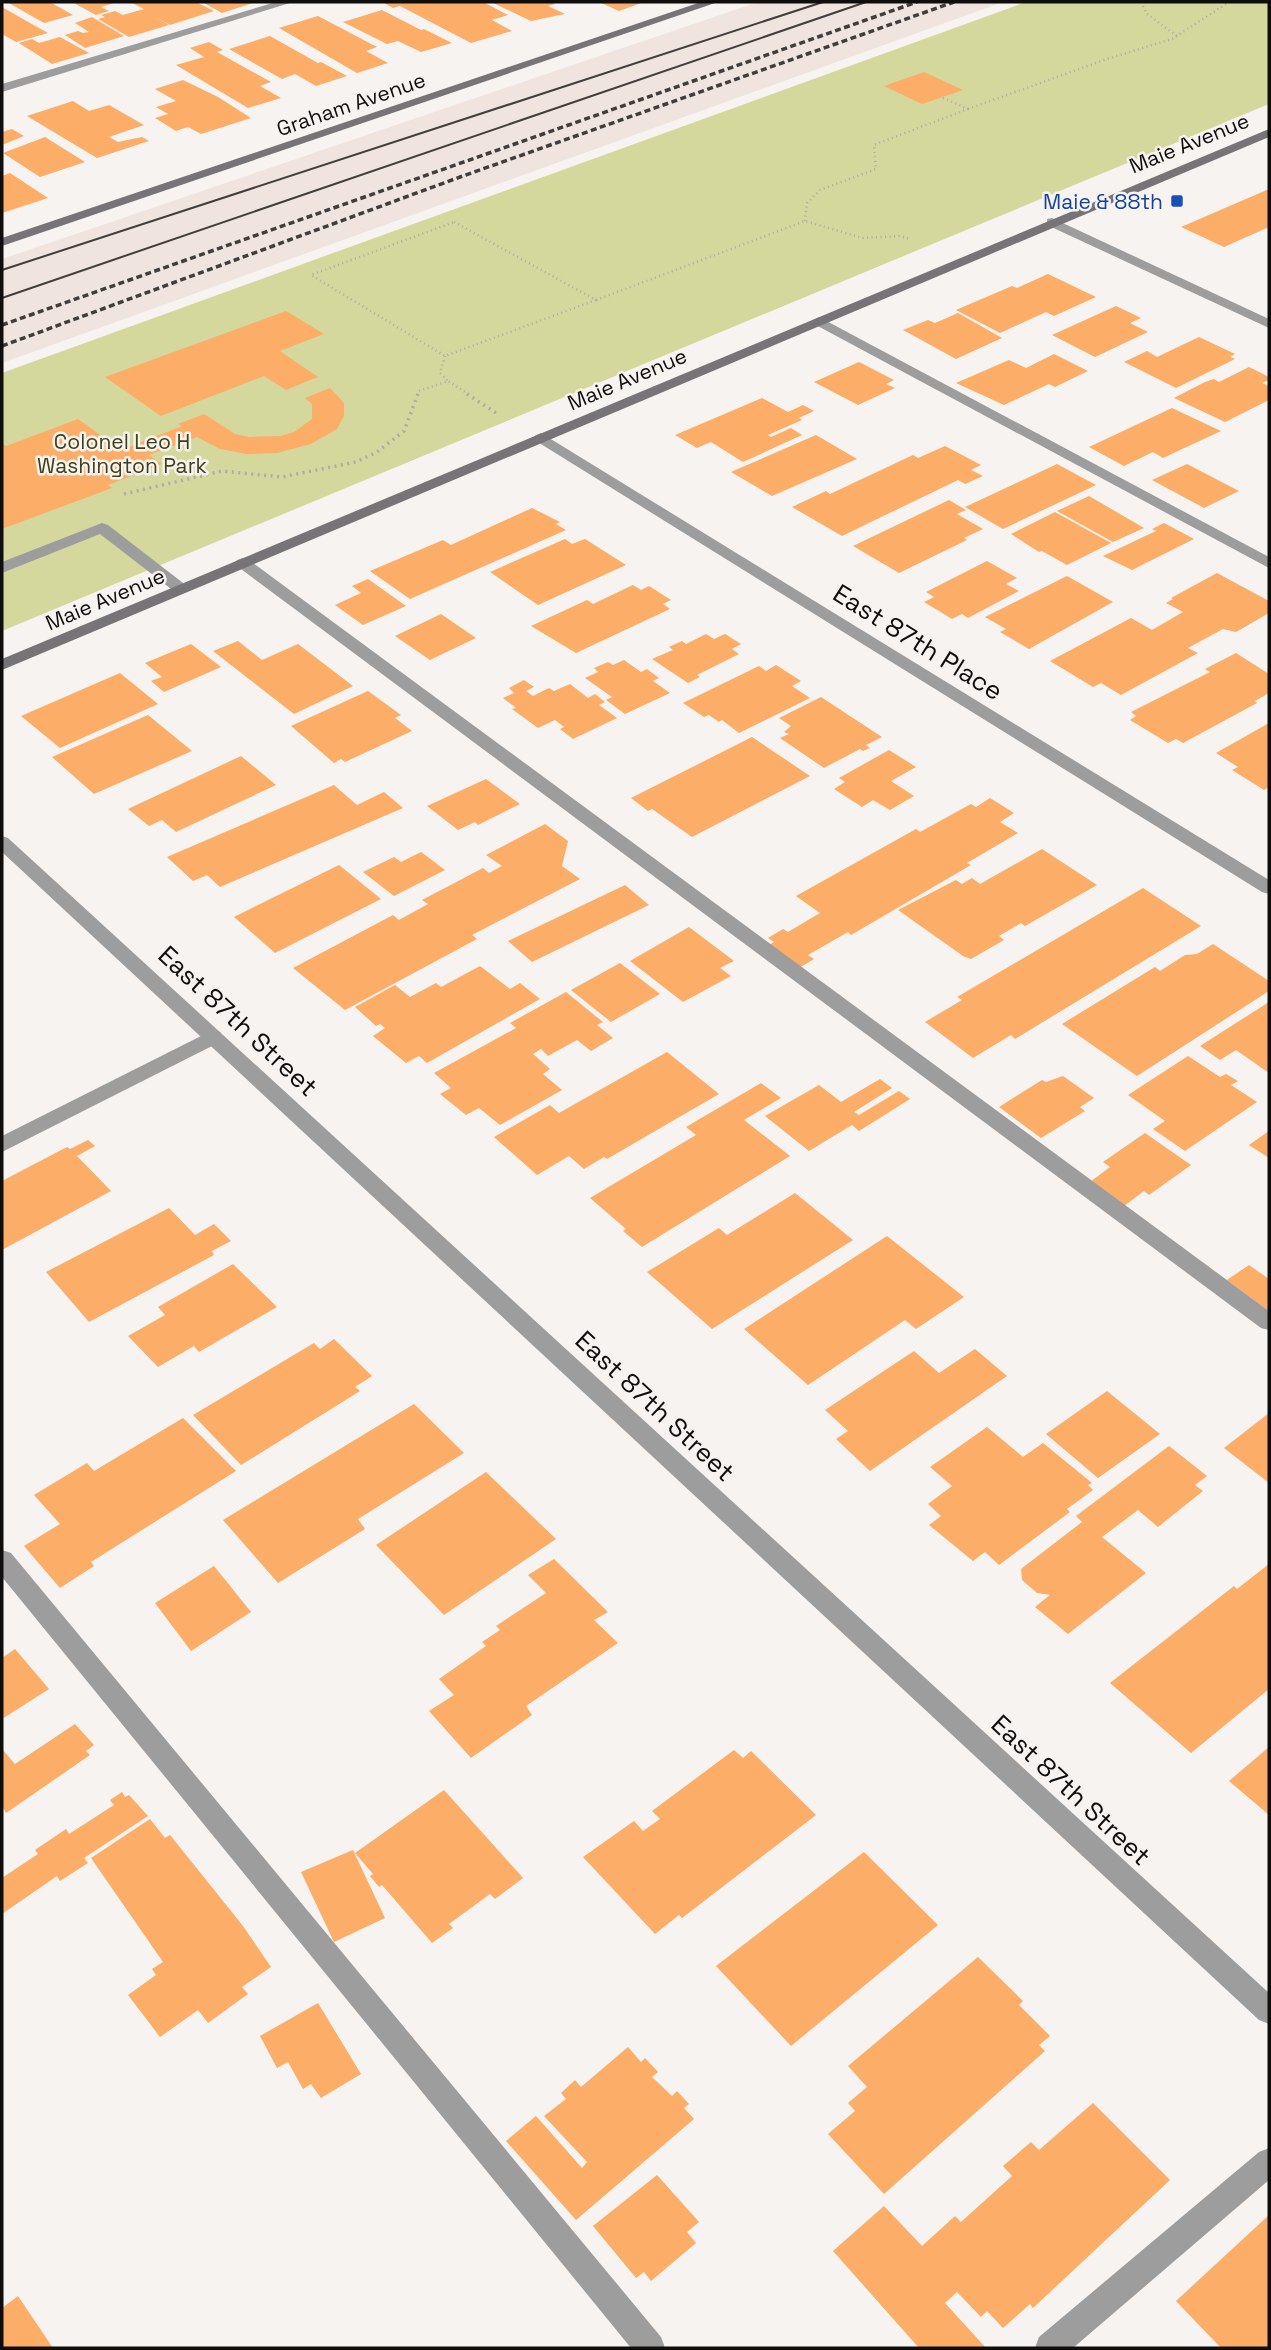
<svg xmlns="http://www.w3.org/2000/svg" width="1271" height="2350" font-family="'Space Grotesk',sans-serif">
	<rect width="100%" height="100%" fill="#f6f3f0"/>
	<polygon fill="#efe5de" points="758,2 1003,2 2,363 2,259"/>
	<polygon fill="#d5d89c" points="1026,2 1269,2 1269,104 2,631 2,373"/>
	<g fill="#fcad67">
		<polygon points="7,2 50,2 73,15 44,23"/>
		<polygon points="72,2 117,2 101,7 109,11 96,15"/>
		<polygon points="130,2 196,2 214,11 170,25 155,17 169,25 129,37 98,19 105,17 101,15 115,11 123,15 144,9"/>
		<polygon points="202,2 256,2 222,13"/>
		<polygon points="388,2 483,2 508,15 492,20 512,31 471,43 400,6 393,8 384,3"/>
		<polygon points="491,2 551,2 555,4 548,6 565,14 531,21"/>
		<polygon points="599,2 644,2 619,11"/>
		<polygon points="2,7 30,23 48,33 16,42 2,34"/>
		<polygon points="382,10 421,30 424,29 452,43 421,52 398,41 387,44 343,22"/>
		<polygon points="318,16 377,47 366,51 388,63 357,73 279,28"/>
		<polygon points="92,17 124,36 85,48 65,35 78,31 83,33 89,32 75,23"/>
		<polygon points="270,36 318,63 321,62 347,76 316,86 295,74 282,79 229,49"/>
		<polygon points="60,37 89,53 52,64 19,43 32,39 39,43"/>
		<polygon points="209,42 223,50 217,52 271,82 260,86 281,98 248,108 176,65 204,57 190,48"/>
		<polygon points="924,72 963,90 922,104 884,86"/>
		<polygon points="183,80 218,97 251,118 201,134 188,127 176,131 155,118 168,114 156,107 176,101 155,89"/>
		<polygon points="73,101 89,111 109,105 144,125 109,137 118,142 142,137 149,141 97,158 27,116"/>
		<polygon points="12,129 24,136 2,145 2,132"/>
		<polygon points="45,137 85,162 40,177 3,153"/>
		<polygon points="10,173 48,198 2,213 2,176"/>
		<polygon points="1269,189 1269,227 1224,247 1181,227"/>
		<polygon points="1048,274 1096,297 1054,316 1046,312 1000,333 956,310 1012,286 1017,288"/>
		<polygon points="1116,306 1141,318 1130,323 1148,332 1095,357 1052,335"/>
		<polygon points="286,311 324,334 280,351 318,377 286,390 264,376 161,416 105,377"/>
		<polygon points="958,313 1002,338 956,359 903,330 928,320 935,323"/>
		<polygon points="1199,337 1235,354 1230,357 1235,359 1176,388 1124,362 1147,351 1157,357"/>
		<polygon points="1054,354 1088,371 1055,387 1049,384 1004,405 956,383 1009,360 1026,368"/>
		<polygon points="859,362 894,380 886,384 895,388 858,405 814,382"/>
		<polygon points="1249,367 1269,377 1269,380 1262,383 1269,386 1269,400 1225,422 1174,398 1205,382 1214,379 1219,382"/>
		<polygon points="330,388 344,403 344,416 337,429 311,444 277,453 247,454 220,449 197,437 149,455 162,464 108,485 112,488 2,529 2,443 6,446 78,419 121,450 182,426 178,424 204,414 235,434 249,437 280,436 294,432 312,419 312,404 305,398"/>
		<polygon points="762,398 788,412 803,405 814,411 799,418 802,420 768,435 771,437 791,428 802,435 743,462 711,442 697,448 675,435"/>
		<polygon points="1172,408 1221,431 1163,458 1153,452 1124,466 1089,447"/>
		<polygon points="816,435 857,459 772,496 731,472"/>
		<polygon points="945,446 981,465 971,470 983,476 965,484 958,480 842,536 792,507 826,491 830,494 913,455 918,458"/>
		<polygon points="1057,464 1096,485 1003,529 965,507"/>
		<polygon points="1187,464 1239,491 1204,508 1152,480"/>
		<polygon points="1089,496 1144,528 1113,542 1057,511"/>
		<polygon points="949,500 966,510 957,514 983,529 964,538 967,540 899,573 853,546"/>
		<polygon points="532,508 560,522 556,524 566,530 410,599 370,571 443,540 451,545"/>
		<polygon points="1055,512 1111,543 1067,565 1042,551 1039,552 1011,534"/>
		<polygon points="1164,523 1194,539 1132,570 1103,556 1156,531 1152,529"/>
		<polygon points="565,539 572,544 585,539 626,565 538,605 490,572"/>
		<polygon points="987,561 1017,578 1006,584 1019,591 968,618 962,614 952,619 924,602 934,597 926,592"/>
		<polygon points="1217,573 1269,601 1269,613 1236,632 1223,629 1188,648 1198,653 1121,695 1101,683 1093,687 1050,661 1131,618 1152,630 1183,612 1166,603 1173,599 1171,598"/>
		<polygon points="1067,576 1113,602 1029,649 1000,632 1006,629 985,617"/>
		<polygon points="368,579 406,606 363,625 335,605 361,593 352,586"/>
		<polygon points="633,585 641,590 649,586 671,600 663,604 670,609 576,653 531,626 587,600 593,604"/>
		<polygon points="441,614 476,638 430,660 395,636"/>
		<polygon points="706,634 714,639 725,634 741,644 732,649 739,654 697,675 700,677 688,683 652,659 673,650 669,647 682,641 686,644"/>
		<polygon points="238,641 262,660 298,644 353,686 294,714 213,651"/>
		<polygon points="191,644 221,667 164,692 151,681 162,677 145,663"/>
		<polygon points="1236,653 1269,674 1269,693 1255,701 1257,703 1183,743 1176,739 1168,743 1130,720 1136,716 1131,712 1210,672 1205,669"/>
		<polygon points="624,660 641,672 647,669 659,678 653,681 670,693 625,714 606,700 612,697 585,678 598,672 594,668 608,662 613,665"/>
		<polygon points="776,665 801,681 792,686 810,698 739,733 722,720 719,722 709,715 704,717 683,703 759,666 766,671"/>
		<polygon points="120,673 158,704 60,748 21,716"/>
		<polygon points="524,680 534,687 526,691 533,696 549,688 554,691 570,684 588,698 595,694 605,702 599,705 617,718 573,739 560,729 564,727 555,720 538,728 512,709 516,708 503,698 514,693 509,688"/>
		<polygon points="368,691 401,715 395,718 412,731 345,762 341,759 334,763 291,726"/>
		<polygon points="821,697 882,737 866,745 870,748 863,751 860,749 824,768 780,738 789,734 784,732 791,726 779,718"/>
		<polygon points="148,715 192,751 94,794 52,757"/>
		<polygon points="1269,723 1269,787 1264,790 1232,770 1238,767 1216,753"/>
		<polygon points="752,737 810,776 692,837 652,809 648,811 631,798"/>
		<polygon points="889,750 916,767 891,781 914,796 890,810 873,800 862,807 834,789 845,782 839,778"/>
		<polygon points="241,756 276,785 176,832 162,820 149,826 128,809"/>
		<polygon points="486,779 520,804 478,825 475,822 458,830 427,806"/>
		<polygon points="334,785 357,805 384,792 403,808 220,887 207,875 193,881 167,857"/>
		<polygon points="990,798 1014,813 1000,822 1018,833 967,863 971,865 851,935 848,932 808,955 814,959 799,968 767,946 774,942 768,938 783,929 788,932 820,913 796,896 916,829 920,832 971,804 976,807"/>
		<polygon points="545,824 568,841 562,866 580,879 472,935 477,939 345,1010 293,968 393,915 399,920 428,904 422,900 483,868 489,873 502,866 486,855"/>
		<polygon points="1042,849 1097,885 1025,926 1021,923 999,936 1004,940 971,959 963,956 898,910 956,880 962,884 972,878 980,884"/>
		<polygon points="421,852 445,870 394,896 363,872 394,857 401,862"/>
		<polygon points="339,865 381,899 275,953 234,917"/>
		<polygon points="625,885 649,905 532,962 508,941"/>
		<polygon points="1143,888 1201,926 1015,1039 1011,1035 973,1058 925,1022 962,1000 957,997"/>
		<polygon points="689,927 734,961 720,968 731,976 683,1002 630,961"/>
		<polygon points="1213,944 1269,981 1269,991 1137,1076 1062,1024 1155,967 1160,971 1185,955 1197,954"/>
		<polygon points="620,963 660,994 611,1022 571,990"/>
		<polygon points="480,966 510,989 520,983 540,999 427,1063 419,1056 406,1063 373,1036 385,1028 380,1024 376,1026 355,1007 395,985 410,997 436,983 441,987"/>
		<polygon points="566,992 603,1022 597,1025 613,1038 591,1051 577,1040 548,1056 541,1049 533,1054 550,1069 543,1074 562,1090 500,1125 479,1108 466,1115 440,1094 451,1088 434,1073 516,1028 510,1023"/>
		<polygon points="1269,1002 1269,1073 1236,1050 1220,1060 1200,1046"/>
		<polygon points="667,1052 719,1094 607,1159 604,1157 584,1169 569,1156 537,1175 494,1137 550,1105 559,1113"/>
		<polygon points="1188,1056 1220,1077 1226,1074 1238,1081 1231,1085 1257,1102 1185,1151 1153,1129 1165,1121 1128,1095"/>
		<polygon points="1063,1076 1094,1098 1080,1107 1085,1111 1041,1138 999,1107 1042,1080 1046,1082"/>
		<polygon points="880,1079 892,1088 854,1112 859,1115 899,1091 910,1099 859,1131 852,1125 809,1151 765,1116 819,1085 841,1102"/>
		<polygon points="761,1083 781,1098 744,1120 790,1156 642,1247 623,1231 626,1229 590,1198 696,1135 686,1127"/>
		<polygon points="1269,1131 1269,1158 1249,1145"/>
		<polygon points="1145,1133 1191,1165 1149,1195 1144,1191 1124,1206 1090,1182 1110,1167 1103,1162"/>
		<polygon points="88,1140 95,1146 77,1156 111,1191 2,1250 2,1181 67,1147 70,1149"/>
		<polygon points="795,1193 853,1240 712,1329 647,1272 719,1228 727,1235"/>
		<polygon points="169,1208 195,1235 214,1224 231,1241 212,1251 214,1255 89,1322 46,1272"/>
		<polygon points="887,1236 964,1297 916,1329 905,1320 808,1385 744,1329"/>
		<polygon points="233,1264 277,1307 199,1352 194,1346 158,1367 128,1336 165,1315 158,1307"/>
		<polygon points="1249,1265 1269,1279 1269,1311 1227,1280"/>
		<polygon points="334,1339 372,1376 355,1387 360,1391 241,1465 193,1415 314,1343 320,1349"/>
		<polygon points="975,1349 1007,1376 870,1471 836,1439 848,1431 825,1410 914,1351 939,1373"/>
		<polygon points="1107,1391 1160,1434 1098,1478 1046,1434"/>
		<polygon points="414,1404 464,1453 358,1519 365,1529 278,1583 223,1520"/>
		<polygon points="1269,1413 1269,1483 1224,1448"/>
		<polygon points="183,1418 236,1471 91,1562 94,1566 60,1588 24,1546 60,1524 34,1495 87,1463 94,1471"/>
		<polygon points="987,1427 1023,1457 1043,1443 1092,1483 1088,1485 1093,1490 1067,1509 1070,1512 999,1565 985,1552 973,1561 929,1525 941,1516 928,1504 952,1486 930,1467"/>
		<polygon points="1169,1446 1207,1476 1195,1485 1203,1491 1158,1527 1138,1510 1102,1537 1146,1573 1068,1634 1035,1607 1050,1595 1037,1593 1022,1580 1021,1569 1082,1522 1076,1516"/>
		<polygon points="486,1472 556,1539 444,1615 376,1545"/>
		<polygon points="554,1559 608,1612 594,1620 618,1643 526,1706 532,1715 471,1758 429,1711 454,1695 439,1679 486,1646 482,1642 500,1630 496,1626 546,1593 528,1575"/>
		<polygon points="1269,1564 1269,1689 1191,1753 1110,1683 1234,1586 1237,1589"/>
		<polygon points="214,1566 251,1612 191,1651 155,1603"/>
		<polygon points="15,1649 49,1689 2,1719 2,1658"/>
		<polygon points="75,1724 94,1745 86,1751 90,1755 6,1813 2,1806 2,1749 15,1764"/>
		<polygon points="1269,1747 1269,1815 1229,1781"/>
		<polygon points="734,1750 743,1758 751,1751 816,1815 682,1918 679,1915 655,1934 583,1857 634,1821 643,1831 660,1819 652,1811"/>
		<polygon points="444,1790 523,1878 495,1899 490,1894 449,1924 453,1928 432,1943 382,1885 379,1887 370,1876 373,1874 355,1853"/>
		<polygon points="122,1792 125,1797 129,1795 148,1816 84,1858 88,1863 60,1881 57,1876 2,1914 2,1878 38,1854 35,1850 66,1829 69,1834 114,1805 110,1800"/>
		<polygon points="150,1819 165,1838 170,1835 243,1926 271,1967 242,1987 248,1994 208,2023 198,2010 160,2037 128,1995 156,1975 152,1969 163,1962 91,1858"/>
		<polygon points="353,1850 385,1918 334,1942 301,1872"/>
		<polygon points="864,1852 938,1925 791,2046 716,1966"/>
		<polygon points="978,1957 1023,2001 1019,2005 1050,2036 1039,2045 1045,2051 884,2194 828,2134 855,2111 848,2103 867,2087 848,2066"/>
		<polygon points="318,2003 361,2074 321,2098 311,2084 303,2089 288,2062 277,2068 260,2036"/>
		<polygon points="628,2047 641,2062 645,2058 658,2072 652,2077 672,2096 677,2091 689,2104 684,2108 694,2119 576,2220 506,2141 536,2116 582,2168 587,2162 544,2116 566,2099 561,2093 575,2080 581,2087"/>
		<polygon points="1093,2103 1170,2180 1033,2308 1030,2304 1003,2328 987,2311 981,2317 957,2292 945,2303 986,2348 919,2348 833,2251 884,2206 922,2246 955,2216 961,2222 1012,2176 1003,2166 1031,2142 1039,2150"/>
		<polygon points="657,2175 699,2222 687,2232 696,2243 651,2281 644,2272 636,2278 593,2226"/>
		<polygon points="1269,2215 1269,2348 1221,2348 1176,2301"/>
		<polygon points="18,2296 53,2348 2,2348 2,2308"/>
	</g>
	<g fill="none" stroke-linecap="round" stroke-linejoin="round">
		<g stroke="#aeaca9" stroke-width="2.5" stroke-dasharray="1 3.5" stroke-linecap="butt">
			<polyline points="1141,2 1147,14 1177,36"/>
			<polyline points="968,109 1107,59 1172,39 1229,2"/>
			<polyline points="805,221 807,203 820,190 876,169 874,145 968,109 941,97"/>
			<polygon points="454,222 596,300 445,356 311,275"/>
			<polyline points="596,300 805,221 862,238 899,236 911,239"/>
			<polyline points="445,356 440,373 448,381"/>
			<polyline points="417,395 419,391 448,381 470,395"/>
		</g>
		<g stroke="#aeaca9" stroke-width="3.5" stroke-dasharray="2 4.5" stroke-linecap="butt">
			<polyline points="467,394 496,413"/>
			<polyline points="124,494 222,471 282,477 356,462 377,452 404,431 418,394"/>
		</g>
		<g fill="#9e9d9e" fill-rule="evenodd">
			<polygon points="276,2 293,2 2,92 2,84"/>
			<polygon points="819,317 1269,557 1269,568 814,324 812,321"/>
			<polygon points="102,523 108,525 187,586 189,589 187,592 175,592 100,534 2,573 2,562"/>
			<polygon points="243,558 249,560 1269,1311 1269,1330 1261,1328 237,566 235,563 237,560"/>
			<polygon points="213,1030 220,1032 223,1037 220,1042 2,1152 2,1136"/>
			<polygon points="2,1550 11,1553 661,2337 665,2348 631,2348 2,1577"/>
			<polygon points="1269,2148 1269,2180 1073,2348 1035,2348 1039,2337 1259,2152"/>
		</g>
		<g fill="#9e9d9e" fill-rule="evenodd">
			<polygon points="1052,218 1269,319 1269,328 1047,225 1047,219"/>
			<polygon points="541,433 1269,880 1269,894 1262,892 536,441 533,438 536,435"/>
			<polygon points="2,836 8,838 1269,1993 1269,2024 1259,2020 2,852"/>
		</g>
		<g fill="#767476" fill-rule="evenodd">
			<polygon points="701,2 718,2 2,246 2,238"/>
			<polygon points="1269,129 1269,137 2,670 2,659"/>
		</g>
		<g stroke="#403e3d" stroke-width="2">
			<polyline points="2,270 823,2"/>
			<polyline points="2,298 866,2"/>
		</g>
		<g stroke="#403e3d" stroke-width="3.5" stroke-dasharray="6 3.5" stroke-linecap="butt">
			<polyline points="2,325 917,2"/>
			<polyline points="2,346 460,177 954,2"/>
		</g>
	</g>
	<rect fill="#1a4fb4" stroke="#f6f3f0" stroke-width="2.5" x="1170" y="194" width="14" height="14" rx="3.5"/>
	<g text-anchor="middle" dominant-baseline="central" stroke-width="5" stroke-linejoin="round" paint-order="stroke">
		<g font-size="21" fill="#0f0e0d" stroke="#f6f3f0">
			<text transform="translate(351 104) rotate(-19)">Graham Avenue</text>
			<text transform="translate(1189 143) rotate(-22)">Maie Avenue</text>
			<text transform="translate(627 379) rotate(-23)">Maie Avenue</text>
			<text transform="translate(105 599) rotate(-23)">Maie Avenue</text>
		</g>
		<g font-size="21" fill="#164399" stroke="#f6f3f0" text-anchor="end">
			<text x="1163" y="201">Maie &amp; 88th</text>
		</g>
		<g font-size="21" fill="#404116" stroke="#f6f3f0">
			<text x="122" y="441">Colonel Leo H<tspan x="122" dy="24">Washington Park</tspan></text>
		</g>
		<g font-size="26" fill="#0f0e0d" stroke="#f6f3f0">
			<text transform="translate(918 642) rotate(32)">East 87th Place</text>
			<text transform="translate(238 1021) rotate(43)">East 87th Street</text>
			<text transform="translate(655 1406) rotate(43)">East 87th Street</text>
			<text transform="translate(1071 1790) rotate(43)">East 87th Street</text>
		</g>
	</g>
	<rect width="1271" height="2350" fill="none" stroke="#0f0e0d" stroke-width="7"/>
</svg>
